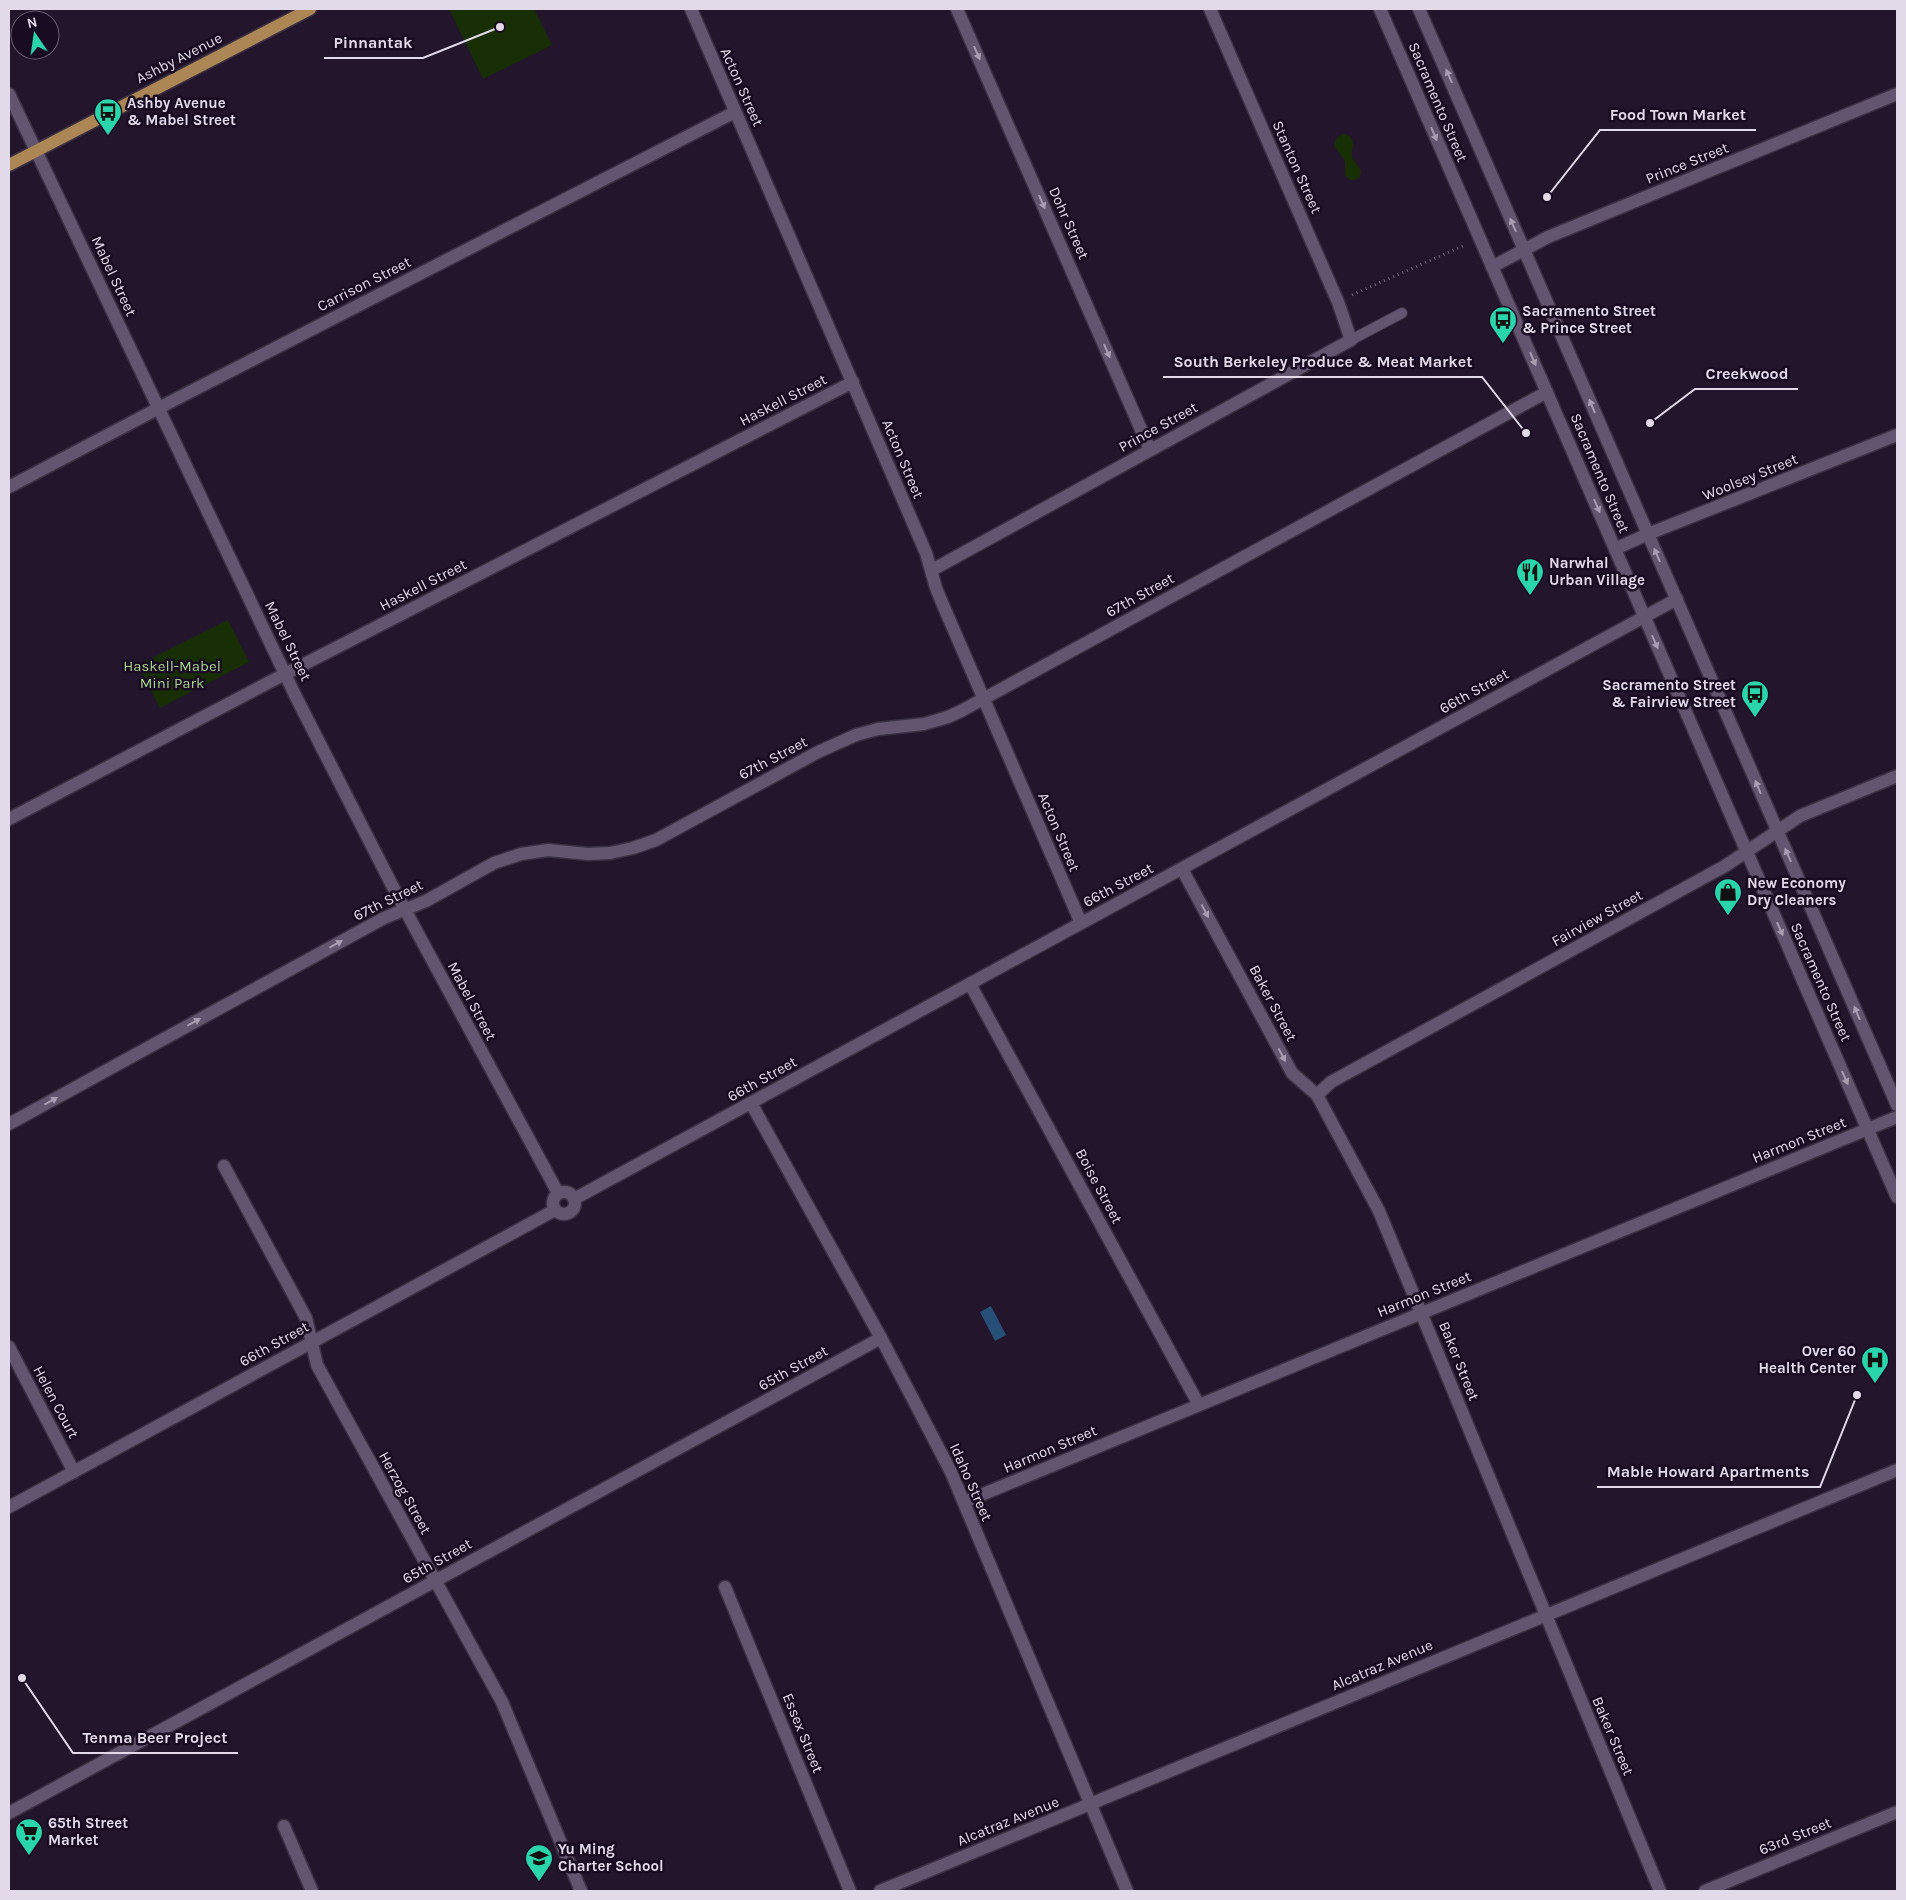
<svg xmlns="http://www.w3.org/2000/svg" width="1906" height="1900" font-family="Karla,sans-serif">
	<rect width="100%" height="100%" fill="#22152c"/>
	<g fill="#182f05">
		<polygon points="449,9 534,9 552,45 483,79"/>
		<path d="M 1344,134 C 1358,137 1351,148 1352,158 L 1361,170 L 1360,177 L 1355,180 L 1350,180 L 1345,175 L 1345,161 L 1334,146 C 1335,139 1337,136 1344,134 Z"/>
		<polygon points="228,620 249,662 160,708 138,665"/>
	</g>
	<polygon fill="#275079" points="991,1306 1006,1335 995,1341 980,1312"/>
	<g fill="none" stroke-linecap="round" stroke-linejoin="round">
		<g stroke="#3b3143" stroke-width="12">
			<polyline id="service" points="1351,340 1402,313"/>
		</g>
		<g stroke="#3b3143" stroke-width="15">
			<g id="minor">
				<polyline points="691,9 926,553 936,588 943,605 1081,923"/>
				<polyline points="957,9 1150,450"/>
				<polyline points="9,94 295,695 396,893 558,1193"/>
				<polyline points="1492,267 1548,237 1897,94"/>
				<polyline points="9,487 178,398 735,112"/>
				<polyline points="1615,549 1648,534 1897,435"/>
				<polyline points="932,570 1351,340 1338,302 1210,9"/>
				<polyline points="9,819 285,674 853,382"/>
				<polyline points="1182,869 1292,1073 1317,1095 1379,1211 1660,1891"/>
				<polyline points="970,984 1199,1405"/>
				<polyline points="1317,1095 1331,1082 1725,866 1800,816 1897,776"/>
				<polyline points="751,1103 881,1338 951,1472 1127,1891"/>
				<polyline points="9,1124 384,918 426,901 494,863 521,854 548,850 588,854 610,853 633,848 656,840 818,752 856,735 878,729 924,724 948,717 961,711 1547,392"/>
				<polyline points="224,1166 306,1318 317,1365 502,1702 581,1891"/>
				<circle cx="564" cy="1203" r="11"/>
				<polyline points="574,1199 1677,599"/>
				<polyline points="9,1347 74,1472"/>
				<polyline points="964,1502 1897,1117"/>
				<polyline points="9,1507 555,1210"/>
				<polyline points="725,1587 850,1891"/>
				<polyline points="9,1813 881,1338"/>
				<polyline points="284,1826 312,1891"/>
				<polyline points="1705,1891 1897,1812"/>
			</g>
		</g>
		<g stroke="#3b3143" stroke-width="15">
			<g id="tertiary">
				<polyline points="1380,9 1897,1197"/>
				<polyline points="1419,9 1897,1105"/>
				<polyline points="880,1891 1897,1470"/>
			</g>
		</g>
		<g stroke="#3b3143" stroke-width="15">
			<polyline id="primary" points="9,165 310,9"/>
		</g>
		<polyline stroke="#71667a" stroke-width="3" stroke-dasharray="1 4" stroke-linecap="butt" points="1352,295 1465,245"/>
		<use href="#service" stroke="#63546f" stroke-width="10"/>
		<use href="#minor" stroke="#63546f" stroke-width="12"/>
		<use href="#tertiary" stroke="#63546f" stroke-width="12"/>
		<use href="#primary" stroke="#ad8655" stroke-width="12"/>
	</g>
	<defs><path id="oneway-solid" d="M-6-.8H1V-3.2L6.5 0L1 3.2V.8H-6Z" transform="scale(1.25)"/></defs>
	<g fill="#a99db2">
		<use href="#oneway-solid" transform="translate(977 53) rotate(66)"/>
		<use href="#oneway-solid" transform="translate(1449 76) rotate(-114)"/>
		<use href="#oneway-solid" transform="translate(1434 134) rotate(67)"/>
		<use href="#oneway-solid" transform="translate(1042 202) rotate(66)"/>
		<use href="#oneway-solid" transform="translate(1513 225) rotate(-114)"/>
		<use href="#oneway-solid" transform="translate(1107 351) rotate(66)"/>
		<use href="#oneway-solid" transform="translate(1533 359) rotate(67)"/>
		<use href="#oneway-solid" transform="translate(1592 406) rotate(-113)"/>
		<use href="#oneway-solid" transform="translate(1597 506) rotate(66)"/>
		<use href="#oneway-solid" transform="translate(1657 555) rotate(-114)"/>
		<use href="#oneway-solid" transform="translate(1655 642) rotate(66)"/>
		<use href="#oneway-solid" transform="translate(1758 787) rotate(-113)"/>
		<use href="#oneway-solid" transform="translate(1788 855) rotate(-114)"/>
		<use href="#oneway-solid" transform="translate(1205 911) rotate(62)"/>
		<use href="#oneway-solid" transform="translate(1780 929) rotate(66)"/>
		<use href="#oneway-solid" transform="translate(336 944) rotate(-29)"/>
		<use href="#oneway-solid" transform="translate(1857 1013) rotate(-113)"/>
		<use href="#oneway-solid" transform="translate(194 1022) rotate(-29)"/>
		<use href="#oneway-solid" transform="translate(1282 1055) rotate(62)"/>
		<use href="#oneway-solid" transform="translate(1845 1078) rotate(66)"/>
		<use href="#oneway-solid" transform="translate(51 1101) rotate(-29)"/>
	</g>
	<defs>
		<g id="bus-pin" transform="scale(1.4375)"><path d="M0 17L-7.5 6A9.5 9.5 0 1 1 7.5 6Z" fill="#2ad5ac" stroke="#190c22"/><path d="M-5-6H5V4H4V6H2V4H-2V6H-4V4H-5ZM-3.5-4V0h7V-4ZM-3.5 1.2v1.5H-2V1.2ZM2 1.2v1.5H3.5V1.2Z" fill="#111"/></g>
		<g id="restaurant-pin" transform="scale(1.4375)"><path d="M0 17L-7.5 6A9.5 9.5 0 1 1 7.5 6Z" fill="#2ad5ac" stroke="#190c22"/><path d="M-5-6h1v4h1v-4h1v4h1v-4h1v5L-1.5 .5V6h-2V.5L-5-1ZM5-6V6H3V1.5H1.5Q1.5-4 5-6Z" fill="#111"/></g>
		<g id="shop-pin" transform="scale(1.4375)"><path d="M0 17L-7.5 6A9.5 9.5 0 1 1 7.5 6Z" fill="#2ad5ac" stroke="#190c22"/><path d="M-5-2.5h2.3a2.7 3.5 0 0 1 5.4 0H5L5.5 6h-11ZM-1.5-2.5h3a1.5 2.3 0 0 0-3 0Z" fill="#111"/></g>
		<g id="hospital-pin" transform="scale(1.4375)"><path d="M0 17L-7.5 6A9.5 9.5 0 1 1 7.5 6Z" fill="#2ad5ac" stroke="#190c22"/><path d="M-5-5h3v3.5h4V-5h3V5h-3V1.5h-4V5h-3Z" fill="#111"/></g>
		<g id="supermarket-pin" transform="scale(1.4375)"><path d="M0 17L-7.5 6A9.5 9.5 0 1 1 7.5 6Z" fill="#2ad5ac" stroke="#190c22"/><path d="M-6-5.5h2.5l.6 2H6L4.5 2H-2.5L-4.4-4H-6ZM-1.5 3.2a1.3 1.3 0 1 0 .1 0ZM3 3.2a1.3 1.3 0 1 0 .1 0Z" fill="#111"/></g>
		<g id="school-pin" transform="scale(1.4375)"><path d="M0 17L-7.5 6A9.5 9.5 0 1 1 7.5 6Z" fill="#2ad5ac" stroke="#190c22"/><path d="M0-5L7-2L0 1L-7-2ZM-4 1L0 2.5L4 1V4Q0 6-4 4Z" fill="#111"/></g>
	</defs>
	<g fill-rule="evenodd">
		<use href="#bus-pin" x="108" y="112"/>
		<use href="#bus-pin" x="1503" y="320"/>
		<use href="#restaurant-pin" x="1530" y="572"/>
		<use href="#bus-pin" x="1755" y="694"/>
		<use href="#shop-pin" x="1728" y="892"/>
		<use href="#hospital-pin" x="1875" y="1360"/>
		<use href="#supermarket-pin" x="29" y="1832"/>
		<use href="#school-pin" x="539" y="1858"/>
	</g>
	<g text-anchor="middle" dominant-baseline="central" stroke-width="5" stroke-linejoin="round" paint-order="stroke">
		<g font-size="15" fill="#e2d9e9" stroke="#190c22">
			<text transform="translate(179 58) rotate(-27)">Ashby Avenue</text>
			<text transform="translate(742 87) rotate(66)">Acton Street</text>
			<text transform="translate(1438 102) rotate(67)">Sacramento Street</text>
			<text transform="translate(1687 163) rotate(-22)">Prince Street</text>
			<text transform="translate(1297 167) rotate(66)">Stanton Street</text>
			<text transform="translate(1069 223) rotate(66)">Dohr Street</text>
			<text transform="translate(114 276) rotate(65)">Mabel Street</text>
			<text transform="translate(364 284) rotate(-27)">Carrison Street</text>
			<text transform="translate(783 400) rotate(-27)">Haskell Street</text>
			<text transform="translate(1158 427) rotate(-29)">Prince Street</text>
			<text transform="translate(903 459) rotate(67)">Acton Street</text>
			<text transform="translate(1600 473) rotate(67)">Sacramento Street</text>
			<text transform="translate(1750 477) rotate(-22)">Woolsey Street</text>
			<text transform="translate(423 585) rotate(-27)">Haskell Street</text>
			<text transform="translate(1140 595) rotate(-29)">67th Street</text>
			<text transform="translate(288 641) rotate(64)">Mabel Street</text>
			<text transform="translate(1474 691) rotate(-29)">66th Street</text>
			<text transform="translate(773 758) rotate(-28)">67th Street</text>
			<text transform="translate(1059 832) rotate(67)">Acton Street</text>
			<text transform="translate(1118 885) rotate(-28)">66th Street</text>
			<text transform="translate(388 900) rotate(-26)">67th Street</text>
			<text transform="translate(1597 918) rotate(-29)">Fairview Street</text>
			<text transform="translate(1821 982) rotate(66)">Sacramento Street</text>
			<text transform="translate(472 1001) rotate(62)">Mabel Street</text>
			<text transform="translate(1273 1003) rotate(62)">Baker Street</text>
			<text transform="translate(762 1079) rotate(-29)">66th Street</text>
			<text transform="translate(1799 1140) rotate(-22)">Harmon Street</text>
			<text transform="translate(1099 1186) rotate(62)">Boise Street</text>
			<text transform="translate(1424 1294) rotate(-22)">Harmon Street</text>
			<text transform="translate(274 1344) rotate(-29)">66th Street</text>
			<text transform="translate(1459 1361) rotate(68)">Baker Street</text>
			<text transform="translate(793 1368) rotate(-29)">65th Street</text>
			<text transform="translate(56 1402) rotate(62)">Helen Court</text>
			<text transform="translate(1050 1449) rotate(-23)">Harmon Street</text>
			<text transform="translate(971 1482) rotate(66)">Idaho Street</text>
			<text transform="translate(405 1493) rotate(61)">Herzog Street</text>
			<text transform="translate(437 1561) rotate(-29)">65th Street</text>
			<text transform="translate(1382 1665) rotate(-23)">Alcatraz Avenue</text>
			<text transform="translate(803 1733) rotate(68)">Essex Street</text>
			<text transform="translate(1613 1736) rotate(67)">Baker Street</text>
			<text transform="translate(1008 1821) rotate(-22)">Alcatraz Avenue</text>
			<text transform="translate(1795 1836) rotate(-22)">63rd Street</text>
		</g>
		<g font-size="15" font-weight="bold" fill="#e2d9e9" stroke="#190c22" text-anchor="start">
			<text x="127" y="103">Ashby Avenue<tspan x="127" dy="17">&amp; Mabel Street</tspan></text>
			<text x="1522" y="311">Sacramento Street<tspan x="1522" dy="17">&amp; Prince Street</tspan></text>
			<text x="1549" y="563">Narwhal<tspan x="1549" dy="17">Urban Village</tspan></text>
			<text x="1736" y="685" text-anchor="end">Sacramento Street<tspan x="1736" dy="17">&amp; Fairview Street</tspan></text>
			<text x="1747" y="883">New Economy<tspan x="1747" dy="17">Dry Cleaners</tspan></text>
			<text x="1856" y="1351" text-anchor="end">Over 60<tspan x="1856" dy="17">Health Center</tspan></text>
			<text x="48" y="1823">65th Street<tspan x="48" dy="17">Market</tspan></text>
			<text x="558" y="1849">Yu Ming<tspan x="558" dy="17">Charter School</tspan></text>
		</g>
		<g font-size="15" fill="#a5d488" stroke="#190c22">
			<text x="172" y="666">Haskell-Mabel<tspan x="172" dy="17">Mini Park</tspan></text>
		</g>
	</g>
	<path fill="none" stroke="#e2d9e9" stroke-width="2" d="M500 27L423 58H324M1547 197L1600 130H1756M1526 433L1482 377H1163M1650 423L1695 389H1798M1857 1395L1820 1487H1597M22 1678L73 1753H238"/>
	<g fill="#e2d9e9" stroke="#190c22" stroke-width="2">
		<circle cx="500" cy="27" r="5"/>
		<circle cx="1547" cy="197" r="5"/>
		<circle cx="1526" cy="433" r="5"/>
		<circle cx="1650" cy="423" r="5"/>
		<circle cx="1857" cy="1395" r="5"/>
		<circle cx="22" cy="1678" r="5"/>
	</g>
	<g font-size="16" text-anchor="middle" font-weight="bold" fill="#e2d9e9" stroke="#190c22" stroke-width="5" stroke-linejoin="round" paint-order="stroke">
		<text x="373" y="48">Pinnantak</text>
		<text x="1678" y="120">Food Town Market</text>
		<text x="1323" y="367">South Berkeley Produce &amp; Meat Market</text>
		<text x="1747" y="379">Creekwood</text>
		<text x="1708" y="1477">Mable Howard Apartments</text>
		<text x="155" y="1743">Tenma Beer Project</text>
	</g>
	<rect width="1906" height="1900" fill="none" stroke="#e2d9e9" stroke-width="20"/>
	<g transform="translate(35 35) rotate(347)"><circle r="24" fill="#190c22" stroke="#695e72"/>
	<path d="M0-4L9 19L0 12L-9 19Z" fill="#2ad5ac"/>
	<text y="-8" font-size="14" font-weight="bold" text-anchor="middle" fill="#e2d9e9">N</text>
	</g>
</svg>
